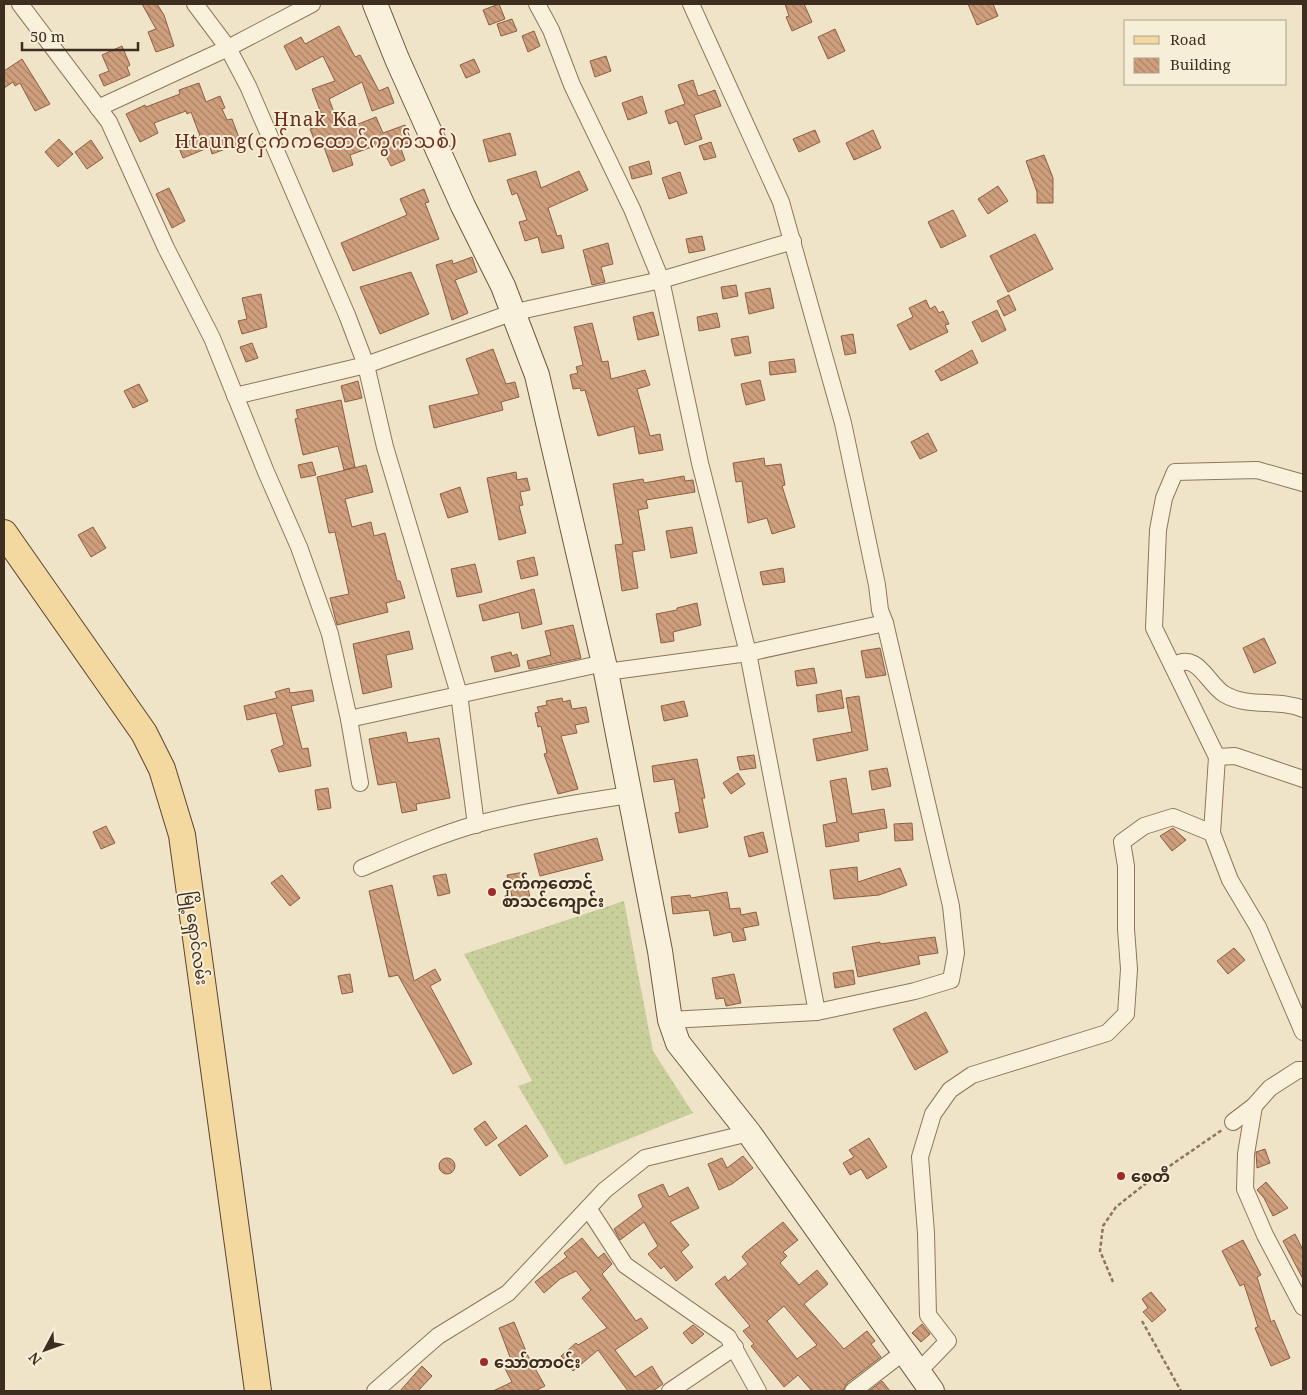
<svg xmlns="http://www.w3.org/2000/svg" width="1307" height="1395" font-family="'Noto Serif','Noto Sans Myanmar',serif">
	<defs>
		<pattern id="grass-dots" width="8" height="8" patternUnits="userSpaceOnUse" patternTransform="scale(1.25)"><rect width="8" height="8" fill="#c9cf9b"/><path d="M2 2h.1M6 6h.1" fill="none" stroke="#aeb285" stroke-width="1.8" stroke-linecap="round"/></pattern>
		<pattern id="building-back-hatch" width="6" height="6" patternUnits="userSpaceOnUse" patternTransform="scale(1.25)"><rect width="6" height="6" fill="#cf9f7d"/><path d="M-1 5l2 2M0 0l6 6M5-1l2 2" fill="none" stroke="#a98266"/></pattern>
	</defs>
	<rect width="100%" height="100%" fill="#f0e4c8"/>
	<polygon fill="url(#grass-dots)" points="624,901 653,1051 693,1113 565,1165 518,1086 532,1081 464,954"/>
	<g fill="url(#building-back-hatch)" stroke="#8d5f41" fill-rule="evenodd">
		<polygon points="142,4 157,4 164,15 174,46 156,52 148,32 156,29"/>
		<polygon points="499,4 505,19 489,25 483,10"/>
		<polygon points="785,4 804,4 812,22 792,31 786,17 789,16"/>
		<polygon points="968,4 993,4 998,16 977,25"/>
		<polygon points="512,19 517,31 501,36 497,24"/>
		<polygon points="339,26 355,57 360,55 379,91 388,87 394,103 372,111 362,82 329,99 337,120 344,117 348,128 376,117 383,133 405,125 412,142 400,146 405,160 391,166 380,144 350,155 353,165 333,172 324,147 318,149 310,129 325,124 312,89 335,81 323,56 296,70 284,46 301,37 305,44"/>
		<polygon points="835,29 845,51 828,59 818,37"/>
		<polygon points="534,31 540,46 528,52 522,36"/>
		<polygon points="122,46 130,65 127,67 130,75 104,86 99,75 109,71 102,55"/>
		<polygon points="606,56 611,71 595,77 590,61"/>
		<polygon points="22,59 50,104 35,111 20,83 15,86 13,82 4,88 4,71"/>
		<polygon points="474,59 480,72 466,78 460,65"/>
		<polygon points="693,80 698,96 715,90 721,106 694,115 702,139 685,145 677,121 669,124 665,111 685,104 678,85"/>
		<polygon points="199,83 206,102 220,96 225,108 222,109 227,120 232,119 241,143 212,154 210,147 183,158 178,146 200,136 191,112 187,114 186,111 154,123 158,133 140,142 126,114 145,105 146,107 180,94 179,90"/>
		<polygon points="642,96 647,113 628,120 622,103"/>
		<polygon points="815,130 820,142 799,152 793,139"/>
		<polygon points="873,130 881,148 854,160 846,143"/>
		<polygon points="510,133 516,155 489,162 483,140"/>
		<polygon points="59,139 73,154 58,167 45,152"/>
		<polygon points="91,140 103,158 87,169 75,152"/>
		<polygon points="711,142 716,157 704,160 699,146"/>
		<polygon points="1044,155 1053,178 1053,203 1037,203 1037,192 1026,161"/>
		<polygon points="649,161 652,174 632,179 629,167"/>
		<polygon points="536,171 541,188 579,171 588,190 548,208 557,236 561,235 564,248 542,253 538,237 525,241 519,222 527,220 517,193 512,195 507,180"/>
		<polygon points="680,172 687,193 669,199 662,178"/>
		<polygon points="998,186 1008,201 988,214 978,199"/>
		<polygon points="169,188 185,221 172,228 156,194"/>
		<polygon points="424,189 429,202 425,203 439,239 353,271 341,243 407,215 400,199"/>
		<polygon points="953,210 966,236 941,248 928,222"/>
		<polygon points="1035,234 1053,269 1008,292 990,256"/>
		<polygon points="702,236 705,250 689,253 686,239"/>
		<polygon points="608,243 613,264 601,267 605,282 592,285 583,250"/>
		<polygon points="472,257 477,272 455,280 468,313 452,320 436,265 452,260 453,264"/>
		<polygon points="411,272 429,314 380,334 360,287"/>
		<polygon points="736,285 738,296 723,299 721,287"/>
		<polygon points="770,288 774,308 749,314 745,293"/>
		<polygon points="261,294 267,327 242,334 238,321 247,319 242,298"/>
		<polygon points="1009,295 1016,310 1004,316 997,301"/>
		<polygon points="926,300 930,309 935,306 939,313 943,311 949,324 945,325 948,332 910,350 897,325 913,317 909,308"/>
		<polygon points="997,310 1006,330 982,342 972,322"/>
		<polygon points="653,312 659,335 638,340 633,317"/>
		<polygon points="717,313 720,327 699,331 697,317"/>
		<polygon points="592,323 602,362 608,361 611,379 645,370 650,385 637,389 650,436 660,434 663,450 639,454 634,426 598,436 585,390 581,391 580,388 573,389 570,375 578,373 576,367 583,365 574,327"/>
		<polygon points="853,334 856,353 845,355 841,336"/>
		<polygon points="748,336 751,353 735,356 731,339"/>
		<polygon points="252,343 258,358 246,362 240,347"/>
		<polygon points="493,349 506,384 515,382 519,397 501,402 503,410 434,428 429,406 479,394 466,359"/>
		<polygon points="972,350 978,363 941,381 935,371"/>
		<polygon points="794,359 796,372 770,375 769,362"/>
		<polygon points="760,380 765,400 746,405 741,384"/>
		<polygon points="358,381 362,398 345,402 341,386"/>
		<polygon points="139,384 148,401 133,408 124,391"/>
		<polygon points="341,400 355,467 344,470 338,446 303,455 295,419 298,418 296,410"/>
		<polygon points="928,433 937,451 920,459 911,442"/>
		<polygon points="764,458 765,466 781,464 785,485 782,486 795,527 772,534 767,518 748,523 742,481 736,482 733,463"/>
		<polygon points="312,462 316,475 301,478 298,465"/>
		<polygon points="366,465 373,492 345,499 352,527 371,522 374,536 385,533 397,581 400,581 405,598 386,603 388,612 337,625 330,598 349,594 335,532 329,533 317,477"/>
		<polygon points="516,472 517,480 527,478 530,490 520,492 523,505 519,506 526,533 499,540 487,478"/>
		<polygon points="684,476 685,481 693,480 695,492 646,500 648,508 638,510 645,550 632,552 638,588 622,591 615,545 623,544 613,484 643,479 644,483"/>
		<polygon points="460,487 468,512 448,518 440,494"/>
		<polygon points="93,527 106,548 91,557 78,535"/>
		<polygon points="692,527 697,553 671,558 666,531"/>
		<polygon points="534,557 538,575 521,579 517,561"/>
		<polygon points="475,564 482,592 457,597 451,569"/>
		<polygon points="783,568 785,582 763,585 760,572"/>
		<polygon points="534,589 542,624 522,629 519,612 483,621 479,605"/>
		<polygon points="697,603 701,625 673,632 674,641 661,643 656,614 677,610 677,608"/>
		<polygon points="573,625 581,658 529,669 527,661 551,655 545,631"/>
		<polygon points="409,631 413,649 386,655 392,687 363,694 353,644"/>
		<polygon points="1264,638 1276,663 1254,673 1243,648"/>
		<polygon points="880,648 886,675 866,678 861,651"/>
		<polygon points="511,652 512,656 517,654 520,666 495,672 491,657"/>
		<polygon points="814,668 817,683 797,686 795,671"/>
		<polygon points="289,688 290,693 312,690 314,701 291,706 302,749 308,748 311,766 279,772 271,750 284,745 276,713 247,720 244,706 277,698 275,692"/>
		<polygon points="841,690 844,708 818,712 816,695"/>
		<polygon points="859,696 868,750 817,761 813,739 852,732 846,698"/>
		<polygon points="562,698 563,702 570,700 572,709 586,707 589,722 575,725 577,733 561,736 578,789 558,794 544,754 547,753 541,726 538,727 535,713 539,712 537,707 547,705 546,701"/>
		<polygon points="684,701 688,716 664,721 661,706"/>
		<polygon points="406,732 408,743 439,738 450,798 416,804 417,810 402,813 396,782 378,785 369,739"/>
		<polygon points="754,755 756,768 740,770 737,757"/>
		<polygon points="697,759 705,798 702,798 708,827 679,833 675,813 680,812 674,779 654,782 652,766"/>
		<polygon points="887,768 891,786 872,790 869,771"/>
		<polygon points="738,773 745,784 731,794 723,783"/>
		<polygon points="846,778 852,814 884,809 887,828 858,833 859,841 826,847 823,825 837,822 830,781"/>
		<polygon points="328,788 331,808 318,810 315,790"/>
		<polygon points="912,823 913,840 895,841 894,824"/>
		<polygon points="106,826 115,843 101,849 93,832"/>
		<polygon points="1173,828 1186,840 1172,851 1160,836"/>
		<polygon points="763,832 768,852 749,857 744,837"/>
		<polygon points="597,838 603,860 540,876 534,854"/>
		<polygon points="857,867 858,882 900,868 907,885 879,895 834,899 830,870"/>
		<polygon points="525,872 530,898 513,901 507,875"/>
		<polygon points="446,874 450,893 438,896 433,876"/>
		<polygon points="282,875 300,898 290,906 271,883"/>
		<polygon points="392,885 414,981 435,969 441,980 430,986 472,1064 453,1074 398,975 389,977 369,891"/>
		<polygon points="727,892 730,909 740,908 741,915 756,912 759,925 743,928 746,940 733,942 731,932 714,936 709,910 673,914 671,897 690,895 691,898"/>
		<polygon points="935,937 938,953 918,956 920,964 858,977 852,947 880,942 880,944"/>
		<polygon points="1234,948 1245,960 1228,974 1217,961"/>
		<polygon points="853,970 855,984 835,988 833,973"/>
		<polygon points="350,974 353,992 342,994 338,976"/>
		<polygon points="734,974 741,1003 726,1006 724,998 716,999 712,978"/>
		<polygon points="926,1012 948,1052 915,1070 893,1029"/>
		<polygon points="485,1121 497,1138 486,1146 474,1129"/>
		<polygon points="526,1125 548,1156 520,1176 498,1145"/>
		<polygon points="869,1138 887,1167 867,1179 861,1169 850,1175 843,1163 854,1157 849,1150"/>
		<polygon points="1265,1149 1270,1163 1257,1168 1256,1152"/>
		<polygon points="743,1156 753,1168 732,1184 719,1190 708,1164 722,1158 727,1168"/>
		<circle cx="447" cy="1166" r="8"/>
		<polygon points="1266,1182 1288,1208 1273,1216 1264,1198 1257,1190"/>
		<polygon points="663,1184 669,1197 688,1187 699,1208 670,1222 689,1245 681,1252 693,1267 676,1281 664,1266 661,1269 648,1254 658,1246 644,1222 620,1240 614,1229 643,1207 638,1195"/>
		<path d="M 783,1222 L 798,1240 L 783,1252 L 787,1256 L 780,1263 L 799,1285 L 817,1270 L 828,1284 L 804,1304 L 844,1349 L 867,1331 L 875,1341 L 871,1344 L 881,1357 L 847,1383 L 843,1391 L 812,1391 L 798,1375 L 784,1387 L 751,1346 L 754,1344 L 743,1331 L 750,1326 L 715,1284 L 725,1276 L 728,1281 L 748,1264 L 742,1257 L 745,1253 ZM 784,1306 L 817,1345 L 797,1359 L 767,1321 Z"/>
		<polygon points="1295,1234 1303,1250 1303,1279 1283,1241"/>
		<polygon points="582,1238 598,1258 604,1253 612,1264 602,1274 636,1321 641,1318 648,1328 615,1350 635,1377 652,1366 663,1384 653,1391 628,1391 598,1350 573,1371 561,1356 576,1343 578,1345 607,1328 582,1298 591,1290 576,1271 560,1279 544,1293 535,1282 567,1257 564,1253"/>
		<polygon points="1243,1240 1261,1275 1257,1277 1271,1322 1274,1320 1290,1358 1271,1366 1255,1328 1258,1327 1244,1284 1240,1286 1222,1251"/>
		<polygon points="1151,1292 1166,1310 1152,1322 1143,1312 1148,1308 1142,1299"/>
		<polygon points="514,1322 528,1356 545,1386 535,1391 493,1391 512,1382 501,1361 510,1357 499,1328"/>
		<polygon points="922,1324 930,1334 921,1342 912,1333"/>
		<polygon points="693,1325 704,1334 692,1344 683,1333"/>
		<polygon points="422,1366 432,1376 418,1391 400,1391"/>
		<polygon points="882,1381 890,1391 869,1391"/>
	</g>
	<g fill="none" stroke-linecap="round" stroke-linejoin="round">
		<g stroke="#8d765c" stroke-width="18">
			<g id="minor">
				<polyline points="20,4 109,122 166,248 212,338 266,472 299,547 330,634 349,719 360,783"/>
				<polyline points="195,4 228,48 248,86 347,315 366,365 385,447 459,694 476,825"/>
				<polyline points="537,4 551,30 572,85 632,209 661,280 700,463 748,653 817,1012"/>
				<polyline points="98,108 228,48 312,4"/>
				<polyline points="235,396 366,365 511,313 661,280 793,241"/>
				<polyline points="1303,483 1257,470 1175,472 1164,498 1158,530 1154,628 1217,757 1212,833 1230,880 1258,927 1303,1032"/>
				<path d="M 1173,666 C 1197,650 1207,683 1224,694 C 1250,709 1277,698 1303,709"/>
				<polyline points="606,672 748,653 885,623"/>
				<polyline points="349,719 604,663"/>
				<polyline points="1217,757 1235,756 1303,779"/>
				<path d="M 362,868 C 400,852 438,835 477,824 C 527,811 577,803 628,795"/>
				<polyline points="670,1020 817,1012 915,991 951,980 956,953 951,906 885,623 880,610 877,585 843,423 781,202 691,4"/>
				<polyline points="1254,1106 1246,1154 1245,1189 1265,1235 1303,1307"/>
				<polyline points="1233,1122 1254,1106 1270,1088 1298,1070 1303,1070"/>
				<polyline points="588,1208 625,1265 728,1337 758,1391"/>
				<polyline points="919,1371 948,1341 928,1315 926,1233 920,1157 933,1114 950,1090 972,1075 1107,1033 1126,1014 1129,969 1126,929 1126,866 1122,842 1144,826 1173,817 1212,833"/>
				<polyline points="375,1391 438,1336 508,1293 605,1190 645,1158 749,1133"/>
				<polyline points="670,1391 735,1347"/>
				<polyline points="853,1391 905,1351"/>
			</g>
		</g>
		<g stroke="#6f573f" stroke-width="26">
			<polyline id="secondary" points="375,4 397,59 463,206 503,286 537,375 606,672 660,951 670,1020 678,1043 749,1133 932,1391"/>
		</g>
		<g stroke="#5b4430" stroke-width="28">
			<polyline id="primary" points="4,533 144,733 162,769 182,835 258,1391"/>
		</g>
		<g stroke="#8d765c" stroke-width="2.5" stroke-dasharray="4 2.5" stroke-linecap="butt">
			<polyline points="1113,1282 1100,1251 1103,1226 1116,1207 1158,1174 1222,1130"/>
			<polyline points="1142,1321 1181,1391"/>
		</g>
		<use href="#minor" stroke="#faf1dc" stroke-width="16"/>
		<use href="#secondary" stroke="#faf1dc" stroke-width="24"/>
		<use href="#primary" stroke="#f3d9a0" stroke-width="26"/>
	</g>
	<g fill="#9e2a2b" stroke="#f7eed8" stroke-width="2">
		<circle cx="492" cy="892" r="5"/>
		<circle cx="1121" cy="1176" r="5"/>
		<circle cx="484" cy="1362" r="5"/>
	</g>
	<g text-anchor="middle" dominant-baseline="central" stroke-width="4" stroke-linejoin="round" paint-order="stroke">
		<g font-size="16" font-weight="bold" fill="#3d2e20" stroke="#f7eed8" text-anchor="start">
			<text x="502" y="883">ငှက်ကတောင်<tspan x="502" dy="18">စာသင်ကျောင်း</tspan></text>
			<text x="1131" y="1176">စေတီ</text>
			<text x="494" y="1362">သော်တာဝင်း</text>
		</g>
		<g font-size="16" fill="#3d2e20" stroke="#f7eed8">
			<text transform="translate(196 938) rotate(82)">မြို့ရှောင်လမ်း</text>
		</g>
		<g font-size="19" letter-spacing="1" fill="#6b2e1e" stroke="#f7eed8">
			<text x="316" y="119">Hnak Ka<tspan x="316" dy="22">Htaung(ငှက်ကထောင်ကွက်သစ်)</tspan></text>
		</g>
	</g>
	<rect width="1307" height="1395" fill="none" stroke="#3d2e20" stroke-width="10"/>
	<rect x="1124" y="20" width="162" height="65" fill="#f7eed8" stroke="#ada18e"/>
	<rect x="1134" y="36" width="25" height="8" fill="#f3d9a0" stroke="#ada18e"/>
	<text x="1170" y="45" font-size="15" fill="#3d2e20">Road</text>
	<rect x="1134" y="58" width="25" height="15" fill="url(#building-back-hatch)" stroke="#ada18e"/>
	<text x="1170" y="70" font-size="15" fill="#3d2e20">Building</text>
	<g transform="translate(45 1350) rotate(229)" stroke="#f7eed8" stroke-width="4" paint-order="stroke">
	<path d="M0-4L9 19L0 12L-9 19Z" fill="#3d2e20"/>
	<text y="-8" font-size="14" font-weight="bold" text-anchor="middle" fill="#3d2e20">N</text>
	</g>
	<path d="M22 42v8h116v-8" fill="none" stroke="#3d2e20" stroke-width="2.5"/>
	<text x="30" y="42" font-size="15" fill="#3d2e20" stroke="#f7eed8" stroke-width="4" paint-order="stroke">50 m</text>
</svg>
